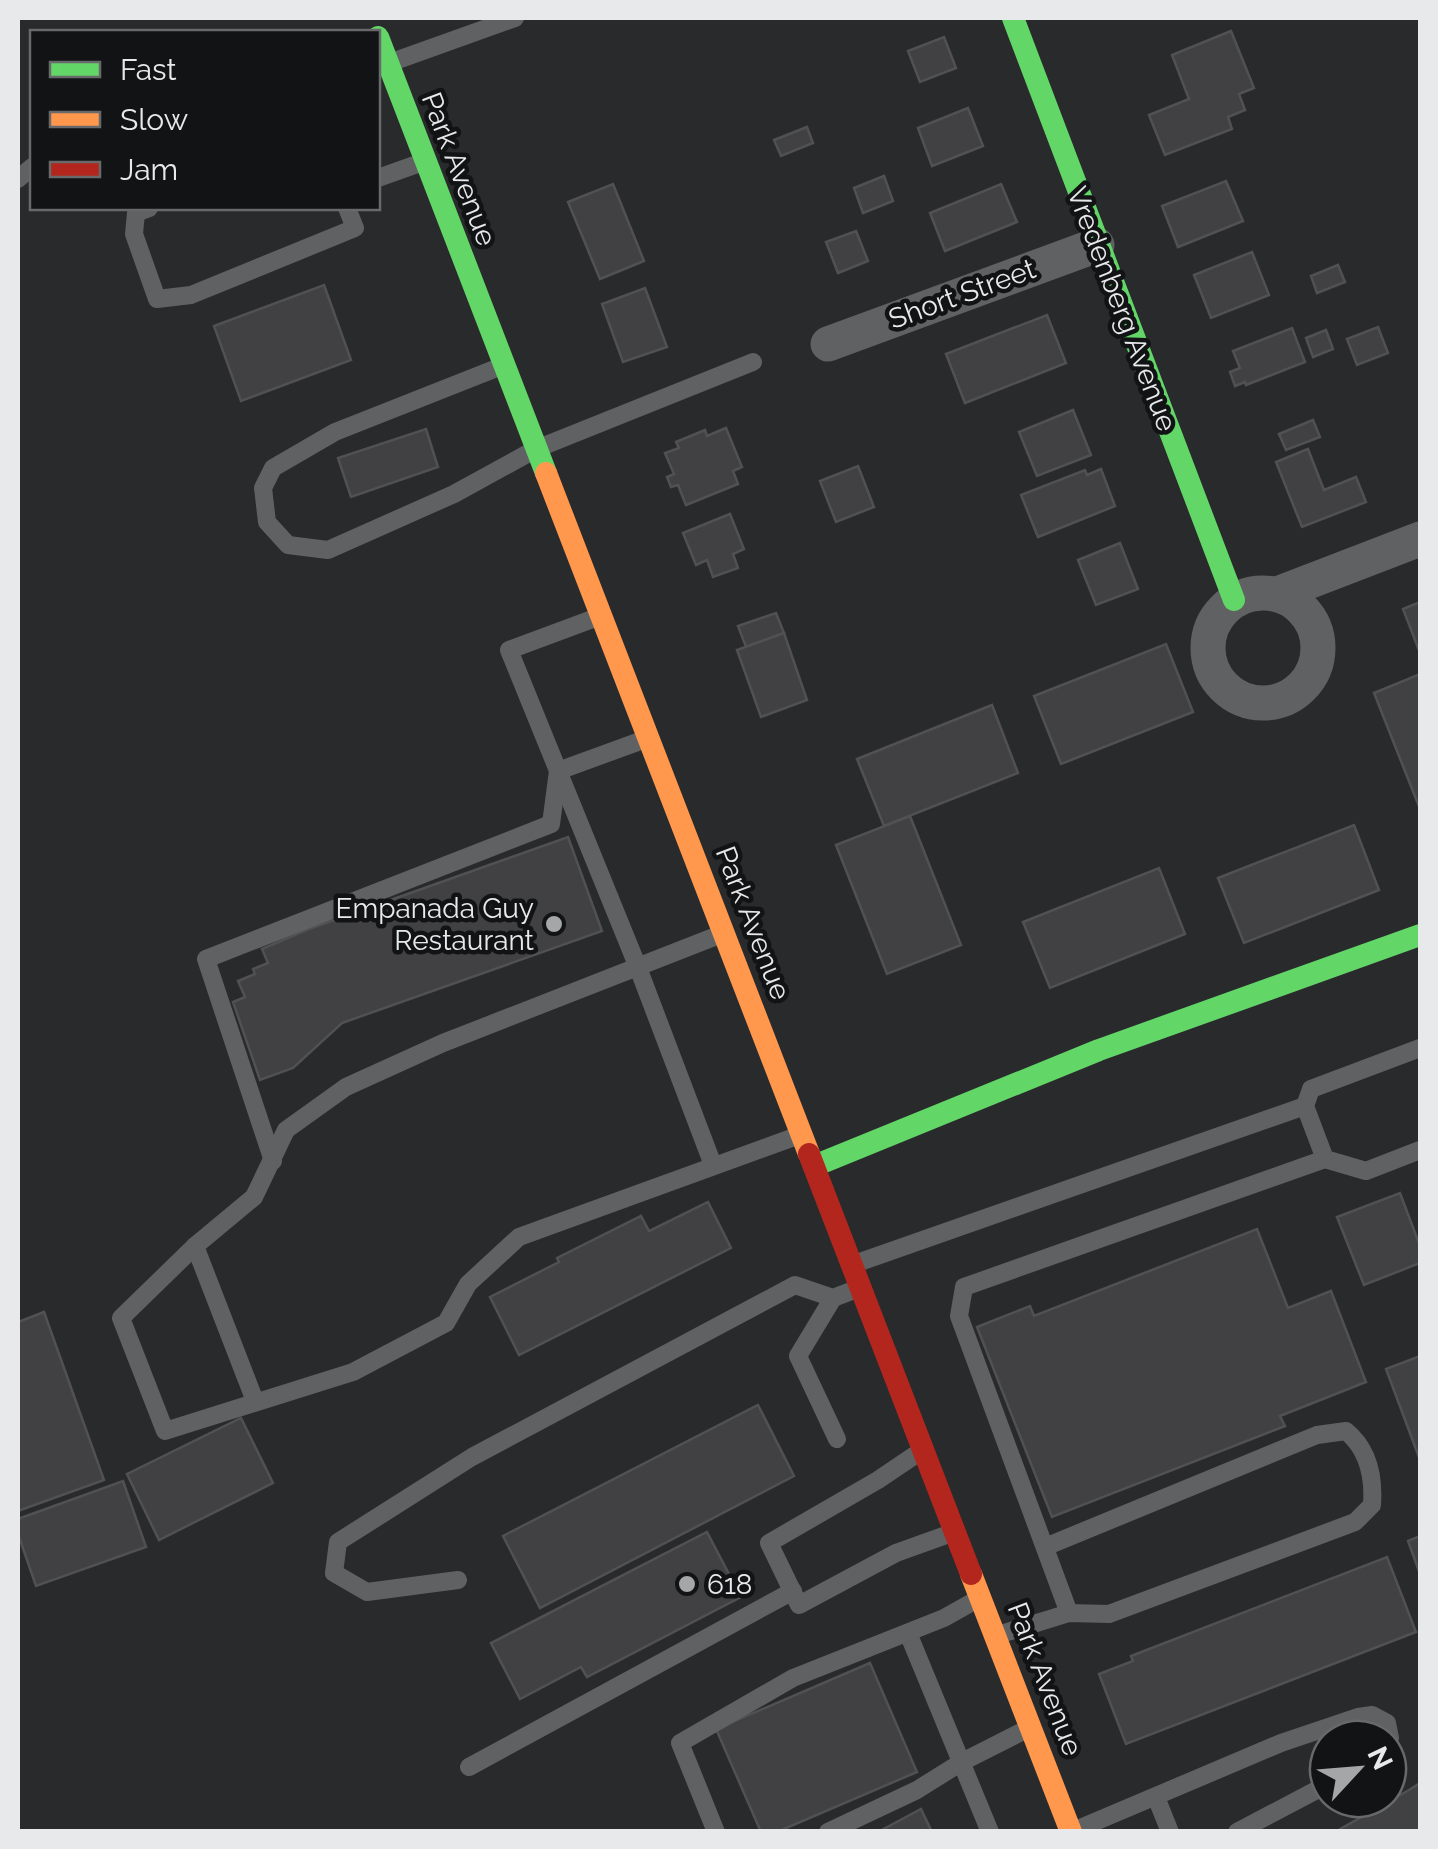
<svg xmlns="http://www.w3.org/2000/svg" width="1438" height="1849" font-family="Raleway,sans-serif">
	<rect width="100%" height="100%" fill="#292a2c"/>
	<g fill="#414143" stroke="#515153" stroke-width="2.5">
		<polygon points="1231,31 1254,88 1239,94 1245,110 1228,117 1232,129 1165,155 1149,115 1189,99 1172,55"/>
		<polygon points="944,37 956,68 920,82 908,51"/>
		<polygon points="968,108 983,146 932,166 918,128"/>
		<polygon points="807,127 813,143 781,156 774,140"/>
		<polygon points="884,176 893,201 863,213 854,188"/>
		<polygon points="1226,181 1243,221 1178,247 1162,206"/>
		<polygon points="613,184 644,261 600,279 568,202"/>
		<polygon points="1001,184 1017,222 945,251 930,213"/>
		<polygon points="856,231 868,261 838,273 826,242"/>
		<polygon points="1252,252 1269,295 1211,318 1194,275"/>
		<polygon points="1338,265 1345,282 1317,293 1311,276"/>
		<polygon points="324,285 351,360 241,401 214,326"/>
		<polygon points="645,288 667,347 623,362 602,304"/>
		<polygon points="1047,315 1066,363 965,403 946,354"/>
		<polygon points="1378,327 1388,353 1357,365 1347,339"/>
		<polygon points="1292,328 1305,362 1246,385 1245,382 1235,386 1230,372 1240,368 1233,351"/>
		<polygon points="1326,330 1333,349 1313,357 1306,338"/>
		<polygon points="1073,410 1091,455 1037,476 1019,432"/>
		<polygon points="1313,420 1320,437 1286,450 1279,434"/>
		<polygon points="726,428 742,467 733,471 738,484 686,505 678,485 671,487 667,477 674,474 665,453 679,448 676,442 705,430 707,436"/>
		<polygon points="426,429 438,467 351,497 338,458"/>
		<polygon points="1308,449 1324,490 1356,477 1366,502 1302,527 1276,462"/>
		<polygon points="858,466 874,507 836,522 820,481"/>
		<polygon points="1101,469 1115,506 1038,537 1021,495 1085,470 1087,475"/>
		<polygon points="730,514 744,549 733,554 738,568 713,577 707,560 696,565 683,533"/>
		<polygon points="1120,543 1138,589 1096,605 1078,560"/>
		<polygon points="1420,602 1420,653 1403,609"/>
		<polygon points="776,613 784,633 746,647 738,626"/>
		<polygon points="784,633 807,700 761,717 737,650"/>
		<polygon points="1166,644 1193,712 1061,764 1034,696"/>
		<polygon points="1420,674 1420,809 1374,693"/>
		<polygon points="992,705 1018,773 884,826 857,759"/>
		<polygon points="910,816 961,945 887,974 836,845"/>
		<polygon points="1354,825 1379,890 1244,943 1218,878"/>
		<polygon points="568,837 602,931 342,1023 293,1068 260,1080 233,1002 245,997 238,981 255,974 253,969 268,963 262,949 309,929"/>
		<polygon points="1159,868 1185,934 1050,988 1023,922"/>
		<polygon points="1400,1193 1420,1246 1420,1263 1364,1285 1337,1217"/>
		<polygon points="708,1202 731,1248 519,1355 490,1297 559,1262 557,1258 641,1216 649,1231"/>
		<polygon points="1257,1229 1288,1308 1331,1291 1366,1382 1280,1416 1285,1426 1052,1517 977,1327 1030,1306 1034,1316"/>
		<polygon points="44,1312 104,1480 18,1511 18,1322"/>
		<polygon points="1420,1356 1420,1460 1386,1369"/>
		<polygon points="758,1405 794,1476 540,1608 503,1536"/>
		<polygon points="241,1418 273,1483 159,1540 127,1474"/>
		<polygon points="123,1481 146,1547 36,1586 18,1534 18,1519"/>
		<polygon points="707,1532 741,1597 587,1677 581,1667 520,1699 491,1643"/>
		<polygon points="1420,1536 1420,1574 1408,1541"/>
		<polygon points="1387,1557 1416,1632 1126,1744 1099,1674 1133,1661 1131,1656"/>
		<polygon points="870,1663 917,1772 777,1832 761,1832 716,1729"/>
		<polygon points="1420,1783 1420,1832 1335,1832 1409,1790"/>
		<polygon points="921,1809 932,1832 878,1832"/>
	</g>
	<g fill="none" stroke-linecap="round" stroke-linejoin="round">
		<g stroke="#606162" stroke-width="18">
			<polyline points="392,62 515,18"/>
			<polyline points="378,178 423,162"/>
			<polyline points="18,179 32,167"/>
			<polyline points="149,208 136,213 134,234 157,299 191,295 355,228 347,208"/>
			<polyline points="497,368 335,432 273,468 263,488 267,522 288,545 328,550 454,494 536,449 753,362"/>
			<polyline points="598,617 509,650 637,965 713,1165"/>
			<polyline points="719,935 443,1043 346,1087 286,1130 254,1197 195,1246 121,1318 165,1431 353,1372 446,1323 468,1284 519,1237 797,1136"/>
			<polyline points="1420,1048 1311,1089 1305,1106 1325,1159 1366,1171 1420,1150"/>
			<polyline points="273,1161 206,959 551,824 558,771 643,740"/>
			<polyline points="195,1246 255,1401"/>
			<polyline points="857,1263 1305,1106"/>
			<polyline points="833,1298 798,1356 837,1439"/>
			<polyline points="918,1453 878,1480 769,1543 799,1605 896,1553 949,1534"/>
			<polyline points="458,1580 367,1592 334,1573 338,1542 472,1457 795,1285 833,1298 854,1290"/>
			<polyline points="1069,1613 959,1316 964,1287 1325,1159"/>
			<polyline points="908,1633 990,1832"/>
			<path d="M 1001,1634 L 1069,1613 L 1109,1614 L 1355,1522 L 1372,1505 C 1374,1477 1369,1450 1346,1431 L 1317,1435 L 1045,1547"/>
			<polyline points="469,1767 793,1591"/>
			<polyline points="1156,1797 1170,1832"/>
			<polyline points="1078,1829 1281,1743 1358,1717 1372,1715 1387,1723 1390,1738 1388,1745"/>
			<polyline points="716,1832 680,1743 793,1678 944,1618 976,1600"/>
			<polyline points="828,1832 917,1790 960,1763 1027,1729"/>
			<polyline points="1237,1832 1328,1784"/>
		</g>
		<g stroke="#606162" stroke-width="35">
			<polyline points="828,344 1097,245"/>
			<circle cx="1263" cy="648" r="55"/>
			<polyline points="1277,594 1420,539"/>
		</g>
		<g stroke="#63d668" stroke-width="22">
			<polyline points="1013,18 1234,600"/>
			<polyline points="378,37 546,473"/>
			<polyline points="814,1166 1099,1050 1420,935"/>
		</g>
		<g stroke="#ff974d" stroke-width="22">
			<polyline points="546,473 809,1154"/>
			<polyline points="971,1574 1071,1832"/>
		</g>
		<polyline stroke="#b3261e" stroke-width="22" points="809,1154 971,1574"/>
	</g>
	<g fill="#a4a6a8" stroke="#111314" stroke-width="4">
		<circle cx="554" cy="924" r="10"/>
		<circle cx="687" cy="1584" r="10"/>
	</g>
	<g text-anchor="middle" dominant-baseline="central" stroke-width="9" stroke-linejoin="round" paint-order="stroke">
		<g font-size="28" fill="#e7e9eb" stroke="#111314">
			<text transform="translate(459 169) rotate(69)">Park Avenue</text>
			<text transform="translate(962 294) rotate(-20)">Short Street</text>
			<text transform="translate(1122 309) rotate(69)">Vredenberg Avenue</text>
			<text transform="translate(753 923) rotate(69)">Park Avenue</text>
			<text transform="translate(1045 1679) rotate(69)">Park Avenue</text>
		</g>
		<g font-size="28" fill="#e7e9eb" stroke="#111314" text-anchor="end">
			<text x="534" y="908">Empanada Guy<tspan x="534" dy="32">Restaurant</tspan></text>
			<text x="707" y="1584" text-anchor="start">618</text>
		</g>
	</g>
	<rect width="1438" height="1849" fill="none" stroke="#e7e9eb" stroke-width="40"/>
	<rect x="30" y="30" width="350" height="180" fill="#111314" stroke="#67696a" stroke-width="2.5"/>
	<rect x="50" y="62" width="50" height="15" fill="#63d668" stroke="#67696a" stroke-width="2.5"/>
	<text x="120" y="80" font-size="30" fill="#e7e9eb">Fast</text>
	<rect x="50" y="112" width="50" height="15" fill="#ff974d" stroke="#67696a" stroke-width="2.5"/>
	<text x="120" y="130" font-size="30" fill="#e7e9eb">Slow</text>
	<rect x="50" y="162" width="50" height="15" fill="#b3261e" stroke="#67696a" stroke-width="2.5"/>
	<text x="120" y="180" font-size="30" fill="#e7e9eb">Jam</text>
	<g transform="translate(1358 1769) rotate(64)"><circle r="48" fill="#111314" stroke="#67696a" stroke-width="2.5"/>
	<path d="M0-8L18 38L0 25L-18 38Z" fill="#a4a6a8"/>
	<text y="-15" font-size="28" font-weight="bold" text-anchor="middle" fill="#e7e9eb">N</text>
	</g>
</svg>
